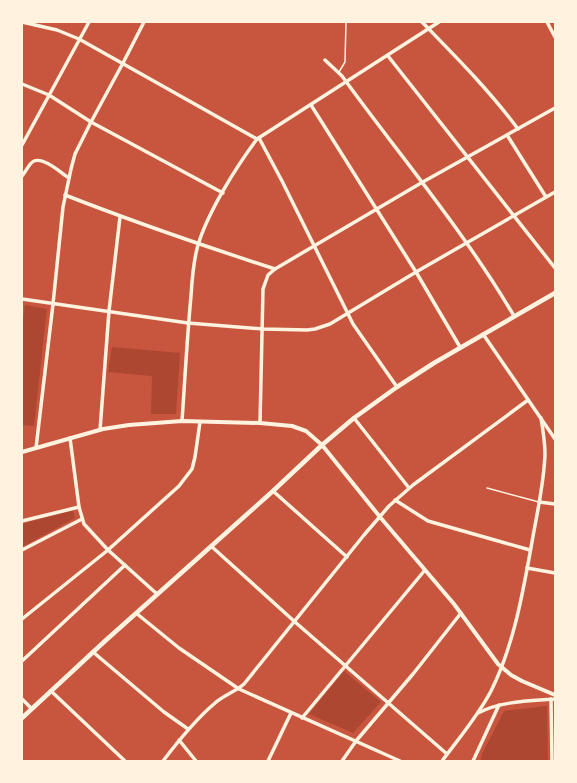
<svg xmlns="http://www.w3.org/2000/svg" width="577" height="783" font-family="Overpass,sans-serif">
	<rect width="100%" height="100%" fill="#c8553d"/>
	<g fill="#ae4732">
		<polygon points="25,305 47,309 34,426 22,425 22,325"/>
		<polygon points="112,347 180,353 176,414 151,414 152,376 108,372"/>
		<polygon points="73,510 75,518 22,547 22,524"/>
		<polygon points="344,671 381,702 353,733 309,714"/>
		<polygon points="547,706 548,761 480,761 482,754 504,711"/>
	</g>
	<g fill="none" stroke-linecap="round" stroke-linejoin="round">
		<g stroke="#fff3e0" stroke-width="1.5">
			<polyline points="339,72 345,62 346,22"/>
			<polyline points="487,488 539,502"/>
		</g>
		<g stroke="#fff3e0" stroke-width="3.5">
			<polyline points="22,22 57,30 79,39 257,139"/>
			<path d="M 422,22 C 455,56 489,90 518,129"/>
			<polyline points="547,22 555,37"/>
			<polyline points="388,56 555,268"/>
			<path d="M 325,60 L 342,76 C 400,156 464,231 514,316"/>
			<polyline points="22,84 49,95 91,122 223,193"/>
			<polyline points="311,105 416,272 460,347"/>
			<polyline points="507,135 546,197"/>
			<polyline points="259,138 282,181 353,324 397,387"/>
			<polyline points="22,145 89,22"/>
			<path d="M 22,176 C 26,172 29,163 34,161 C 44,157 61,173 69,178"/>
			<path d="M 65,195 C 134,222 204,246 275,269"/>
			<polyline points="22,299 188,323 263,329 307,330 315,329 330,324 416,272 555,192"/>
			<polyline points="483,334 555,439"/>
			<polyline points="354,418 409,488"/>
			<path d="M 182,421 C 185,379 187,338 191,296 C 192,280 193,262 198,245 C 208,212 236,167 257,139 L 439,22"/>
			<polyline points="260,423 263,289 268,275 275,269 421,183 555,108"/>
			<polyline points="100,430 109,311 120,217"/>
			<polyline points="70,438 79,507 84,524 108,550 157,594"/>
			<polyline points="36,448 53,304 63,207 71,169 75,154 91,122 123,63 144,22"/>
			<polyline points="273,491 347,557"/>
			<polyline points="395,500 428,521 530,550"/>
			<polyline points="539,502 555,504"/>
			<polyline points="22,521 79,507"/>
			<polyline points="211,546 295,622 447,754"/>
			<polyline points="22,550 82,519"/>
			<polyline points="527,568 555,573"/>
			<polyline points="136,613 179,648 239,689 400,761"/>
			<polyline points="22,619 108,550 179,486 192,469 195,457 200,422"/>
			<polyline points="93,652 164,712 188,729"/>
			<polyline points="22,661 125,565"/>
			<polyline points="51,691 125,761"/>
			<polyline points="22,699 32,709"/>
			<polyline points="551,699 552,761"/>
			<path d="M 478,713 C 501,701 529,701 555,699"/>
			<polyline points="302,718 425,570"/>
			<polyline points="179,740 196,761"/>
			<path d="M 163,761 C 179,740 195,720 215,703 C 224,695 235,692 244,684 L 364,535 L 389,506 L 413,485 L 528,400"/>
			<polyline points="268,761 291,713"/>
			<polyline points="342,761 356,741 413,674 461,613"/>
			<path d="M 442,761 C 459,738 478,716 491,691 C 514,645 523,592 532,542 C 537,513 544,484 545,454 C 545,442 543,430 541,418"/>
			<polyline points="473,761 499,705"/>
		</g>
		<polyline stroke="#fff3e0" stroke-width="4" points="22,452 103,429 129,425 182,421 260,423 292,426 306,431 322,445 380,517 454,604 498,664 511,675 522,681 555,695"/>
		<polyline stroke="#fff3e0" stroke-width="4.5" points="22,718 105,641 273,491 322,445 354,418 397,387 434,363 555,293"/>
	</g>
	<rect width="577" height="783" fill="none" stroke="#fff3e0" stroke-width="46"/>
</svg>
